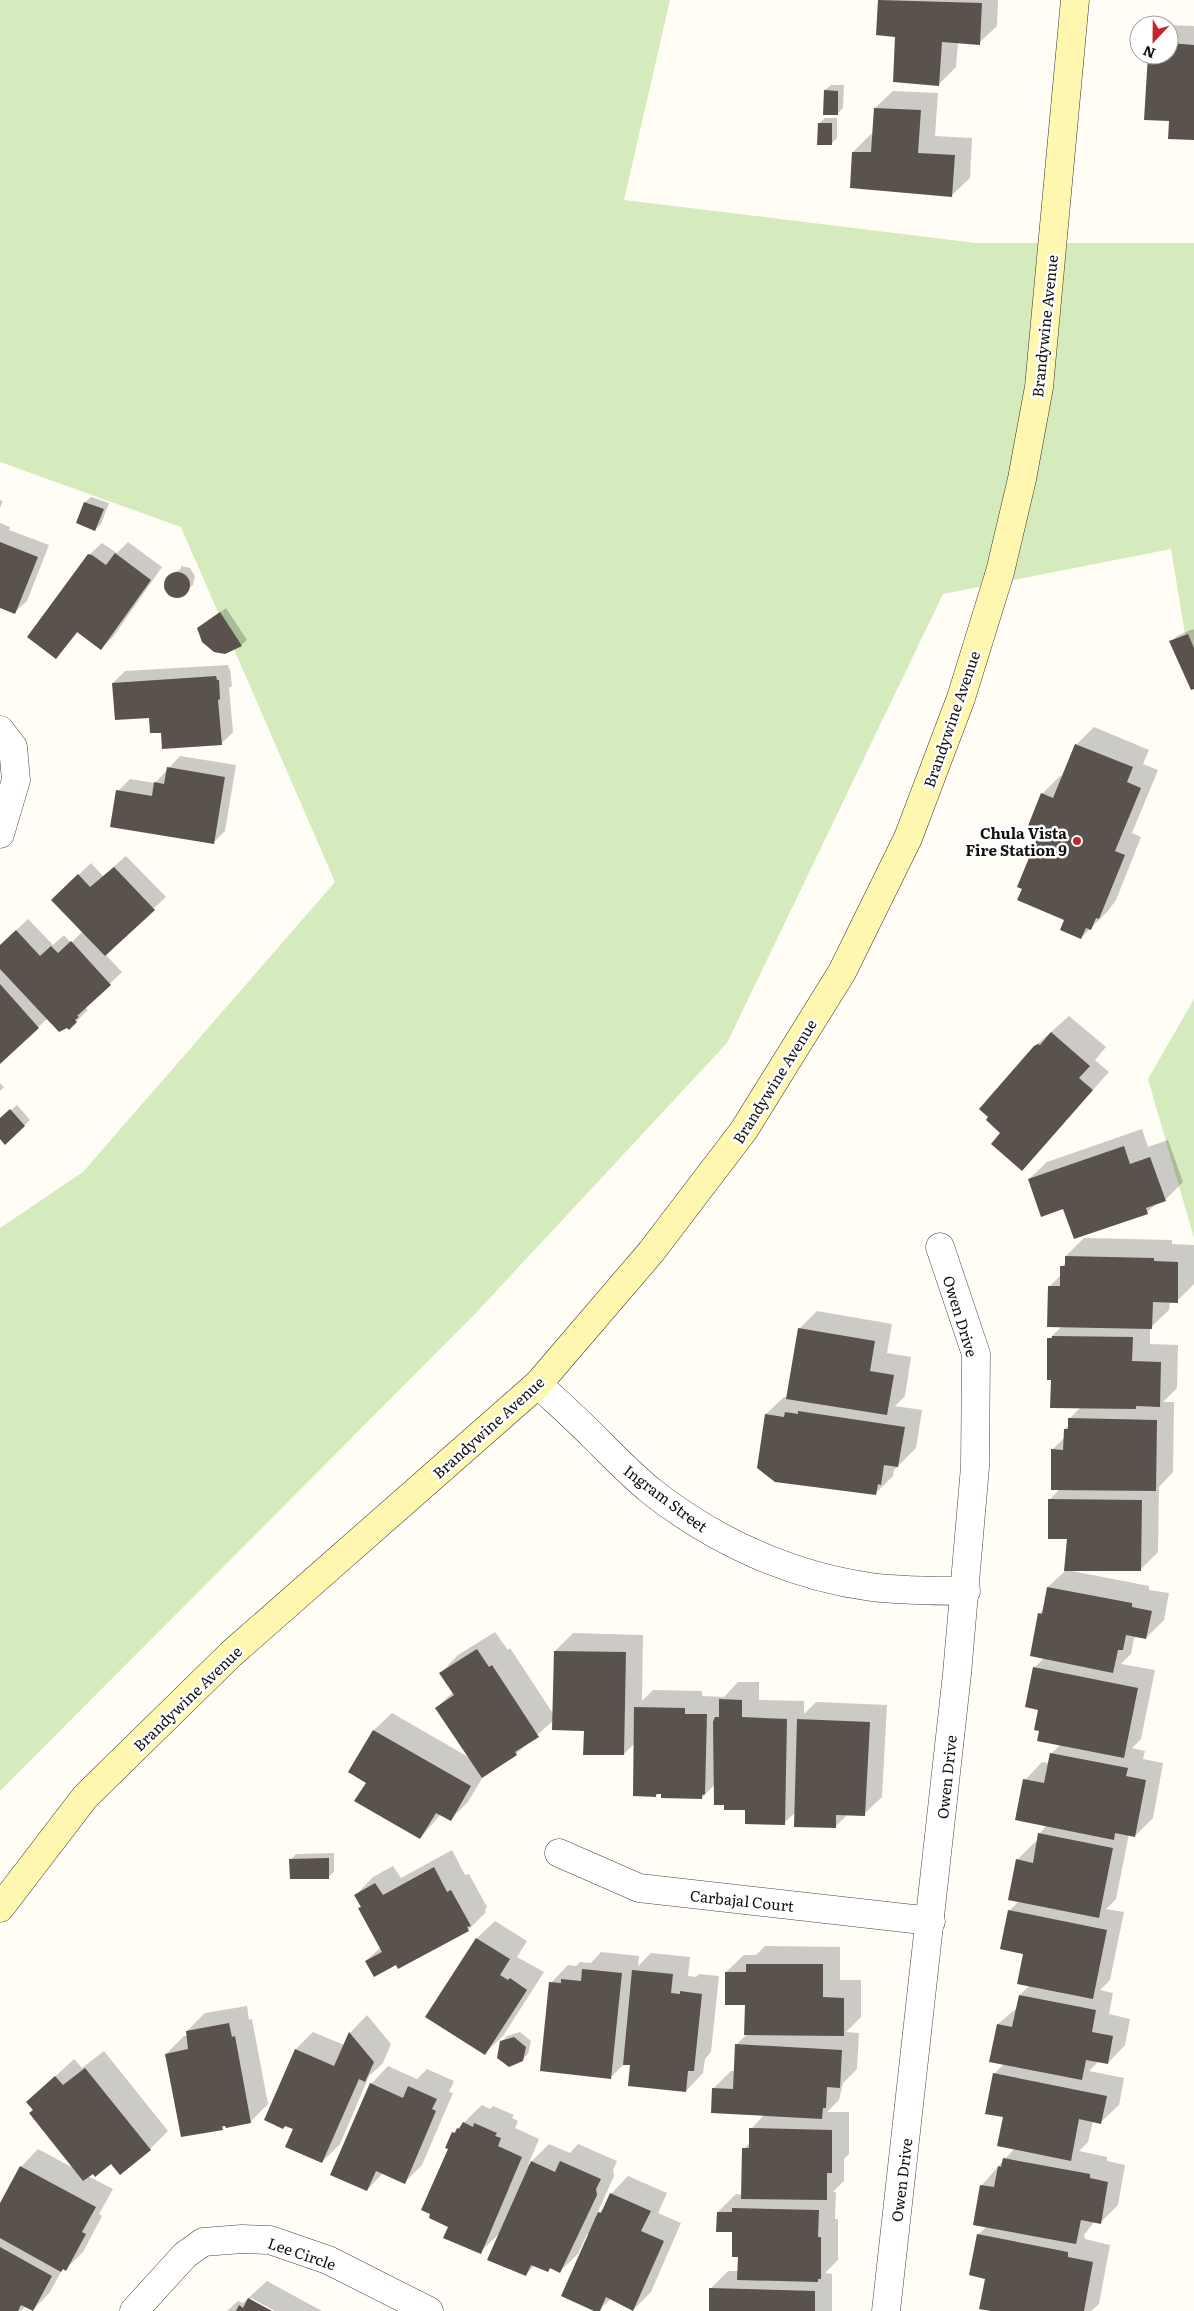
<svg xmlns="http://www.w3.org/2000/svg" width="1194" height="2311" font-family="Literata,serif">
	<rect width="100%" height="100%" fill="#fffdf5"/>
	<g fill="#d5ebbd">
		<polygon points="0,0 670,0 624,200 976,243 1194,243 1194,689 1171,549 943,594 727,1043 474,1315 0,1791 0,1228 83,1172 335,882 181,527 0,462"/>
		<polygon points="1194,999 1194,1238 1148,1079"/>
	</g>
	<g fill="#0003">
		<polygon points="879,0 998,0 997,26 979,43 958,42 956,67 939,84 897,35 877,34"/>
		<polygon points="1168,25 1194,26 1194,139 1171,120 1150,55 1169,55"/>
		<polygon points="831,85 844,85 843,108 837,114 825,90"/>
		<polygon points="893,91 938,93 935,136 972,138 970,178 952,195 853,152 871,134 874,135 875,108"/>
		<polygon points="825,118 837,118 837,138 831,144 819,124"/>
		<polygon points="91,497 109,503 101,524 95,530 77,522 85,502"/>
		<polygon points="0,500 3,501 0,508"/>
		<polygon points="0,523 10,527 9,530 49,545 27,601 15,612 0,606"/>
		<polygon points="128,542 162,567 113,637 101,648 78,632 56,658 89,555 102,543 117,553"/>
		<polygon points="181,566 190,568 195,576 193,585 177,597 170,595 164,587 167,577 181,569"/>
		<polygon points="226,608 247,640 241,645 199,628"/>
		<polygon points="1193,629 1194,630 1194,688 1171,642 1177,636"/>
		<polygon points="228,665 229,669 230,669 232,686 229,688 233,732 221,744 162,731 150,717 113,683 125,671"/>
		<polygon points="1094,727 1149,750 1143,764 1158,770 1132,833 1141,837 1116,900 1108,911 1081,938 1066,919 1023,888 1042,830 1042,794 1060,776 1063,777 1076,745"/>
		<polygon points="180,756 236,765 225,831 213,843 118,791 130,779 155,783"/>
		<polygon points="126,856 166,897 105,954 122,972 89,1004 86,1008 88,1010 69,1028 48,1018 0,1062 0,946 28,919 53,945 64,935 71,943 83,931 65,888 91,863 103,876"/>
		<polygon points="1069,1016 1106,1047 1095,1060 1109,1072 1022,1169 1002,1133 1034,1047"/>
		<polygon points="0,1083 4,1087 0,1091"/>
		<polygon points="17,1105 30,1120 5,1143 0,1137 0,1119"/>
		<polygon points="1142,1129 1148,1147 1168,1140 1183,1182 1165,1200 1157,1203 1147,1212 1064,1208 1029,1179 1047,1162"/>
		<polygon points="1084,1238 1172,1240 1172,1244 1194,1245 1194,1284 1177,1301 1170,1301 1169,1310 1150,1328 1150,1344 1178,1345 1177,1388 1163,1402 1174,1402 1173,1472 1159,1487 1158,1552 1140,1570 1072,1571 1149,1586 1149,1590 1169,1593 1164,1620 1146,1638 1136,1636 1134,1638 1131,1654 1121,1664 1155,1670 1141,1739 1132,1748 1145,1751 1143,1759 1163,1763 1153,1818 1135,1836 1129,1834 1116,1899 1106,1909 1124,1912 1110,1980 1100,1990 1113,1993 1109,2014 1130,2019 1125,2045 1108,2063 1099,2061 1089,2071 1124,2078 1119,2105 1101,2122 1093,2121 1088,2142 1079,2151 1107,2157 1107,2161 1125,2165 1118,2205 1100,2223 1094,2222 1084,2235 1085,2239 1110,2245 1099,2304 1091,2311 997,2311 986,2278 978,2235 986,2227 981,2186 1014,2149 994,2074 1004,2064 998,2024 1018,2007 1020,1995 1030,1985 1024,1953 1009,1911 1019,1901 1017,1860 1035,1842 1038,1843 1040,1833 1047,1825 1025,1780 1042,1762 1049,1763 1051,1754 1060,1745 1041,1730 1034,1668 1044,1658 1039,1614 1044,1609 1048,1587 1066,1570 1068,1538 1049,1500 1060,1489 1052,1450 1065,1437 1065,1429 1069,1425 1069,1419 1081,1407 1052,1379 1049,1339 1062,1326 1049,1287 1062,1274 1062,1267 1066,1262 1066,1256"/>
		<polygon points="817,1311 892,1324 887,1353 911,1357 905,1396 895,1406 922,1410 916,1448 894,1470 893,1476 875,1494 766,1414 784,1397 788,1397 799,1329"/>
		<polygon points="495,1632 508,1650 510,1648 554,1715 555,1651 573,1633 643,1635 642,1701 653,1690 702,1691 702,1696 724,1697 738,1682 759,1682 759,1700 804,1701 804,1714 816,1702 887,1705 882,1797 864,1814 848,1814 835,1827 796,1812 784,1823 746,1809 715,1784 702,1798 659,1793 656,1796 635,1743 624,1754 585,1729 554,1720 516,1754 484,1775 468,1802 450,1820 441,1814 420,1838 367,1782 350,1772 374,1730 392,1713 470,1758 436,1708 453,1692 441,1673 458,1655"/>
		<polygon points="452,1850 465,1875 469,1874 487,1907 485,1910 486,1912 468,1930 396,1964 366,1961 381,1947 356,1895 373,1877 393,1866 401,1878"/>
		<polygon points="334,1853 334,1872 328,1877 291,1859 296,1854"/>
		<polygon points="495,1921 527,1941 517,1957 544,1972 503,2036 485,2053 427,2016 477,1938"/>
		<polygon points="765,1946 840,1947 840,1980 861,1980 861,2017 846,2032 859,2033 857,2069 843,2083 839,2100 827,2112 849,2112 849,2154 844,2159 844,2181 833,2192 836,2192 835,2219 838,2219 838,2260 825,2273 832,2274 832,2311 710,2311 710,2289 728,2271 739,2271 739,2256 733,2231 718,2212 736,2194 743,2195 744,2149 750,2142 751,2129 764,2115 713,2089 731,2071 735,2071 736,2045 747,2034 746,2003 726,1972 744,1955 756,1955"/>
		<polygon points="601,1952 639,1956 638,1966 651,1953 690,1957 688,1976 696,1977 699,1974 719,1976 711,2052 705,2059 703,2073 686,2091 632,2064 624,2064 610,2078 551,1983 568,1965 576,1966 580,1962 591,1963"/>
		<polygon points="247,2006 249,2020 252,2019 268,2104 250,2122 226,2124 222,2129 166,2054 184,2036 187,2036 187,2031 205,2013"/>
		<polygon points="367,2015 391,2044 383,2063 369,2076 340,2144 322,2162 294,2129 296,2049 313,2032 344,2045 350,2033"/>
		<polygon points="520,2032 531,2041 528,2054 522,2060 501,2042 507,2036"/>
		<polygon points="104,2051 168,2131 150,2149 111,2163 88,2176 113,2189 99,2214 102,2216 83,2252 66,2269 63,2268 50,2292 33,2310 26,2306 21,2311 0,2311 0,2205 21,2167 38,2149 77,2170 34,2110 46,2085 74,2059 82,2068"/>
		<polygon points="388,2066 417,2079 427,2069 454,2081 449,2092 453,2093 422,2165 405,2182 383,2173 367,2190 371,2084"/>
		<polygon points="482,2105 490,2109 493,2106 514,2115 512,2118 518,2121 515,2128 539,2139 528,2165 549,2144 570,2153 578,2144 617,2161 613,2170 614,2176 596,2216 606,2206 611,2194 628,2176 667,2193 658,2213 681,2223 651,2292 633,2310 612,2298 597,2311 589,2235 587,2234 578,2254 560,2271 552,2267 548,2271 535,2265 525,2275 501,2232 480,2252 450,2226 449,2148 447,2147 454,2132"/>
		<polygon points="267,2281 322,2311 275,2311 251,2298 249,2300 269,2311 227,2311 238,2301 243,2303"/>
	</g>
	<g fill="#5a524d">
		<polygon points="878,0 982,3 980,45 942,42 939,86 893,82 895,37 876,35"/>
		<polygon points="1169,43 1194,45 1194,140 1168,139 1169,121 1144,120 1148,55 1169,55"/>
		<polygon points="824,90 838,91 838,115 823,115"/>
		<polygon points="874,108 921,110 918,153 955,155 952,197 850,188 852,152 871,152"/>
		<polygon points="818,123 832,123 832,145 817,145"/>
		<polygon points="84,502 104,509 95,531 76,523"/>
		<polygon points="0,542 38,557 15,614 0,608"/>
		<polygon points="115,553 151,580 101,650 77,632 56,659 27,637 88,554 92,555 106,565"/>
		<circle cx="177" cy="585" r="13"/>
		<polygon points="220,612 242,646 225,654 214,652 202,642 197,628"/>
		<polygon points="1188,634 1194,648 1194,689 1191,690 1169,641"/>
		<polygon points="216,676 217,680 219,680 220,699 218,700 222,745 162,749 161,733 150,733 149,718 115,720 112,683"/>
		<polygon points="1075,744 1133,767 1127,782 1141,788 1115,851 1125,855 1099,919 1096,918 1091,930 1086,928 1081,939 1060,930 1064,920 1017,900 1022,889 1017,887 1040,831 1028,826 1041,793 1053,798"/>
		<polygon points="167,767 225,777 214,844 110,827 116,790 152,796 154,782 164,784"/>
		<polygon points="114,867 155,910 105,956 51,900 78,874 90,887"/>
		<polygon points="16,930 40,956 51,946 58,953 71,941 111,985 77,1016 79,1017 75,1020 77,1022 69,1030 67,1028 59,1032 0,969 0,945"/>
		<polygon points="0,984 39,1028 0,1064"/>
		<polygon points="1051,1032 1090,1066 1079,1078 1093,1090 1022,1171 991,1144 1000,1133 986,1120 988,1117 979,1109 1034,1046 1038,1044 1040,1045"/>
		<polygon points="10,1109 25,1126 5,1145 0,1139 0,1118"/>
		<polygon points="1124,1146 1130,1164 1150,1157 1166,1201 1146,1208 1148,1214 1074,1239 1063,1209 1041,1217 1028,1179"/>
		<polygon points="1065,1256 1154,1258 1154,1261 1178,1262 1178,1303 1153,1302 1152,1329 1047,1327 1048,1286 1060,1286 1060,1266 1065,1266"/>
		<polygon points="798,1328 875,1341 870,1371 894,1375 887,1415 786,1399"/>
		<polygon points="1052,1336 1133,1337 1132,1361 1161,1362 1160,1407 1136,1406 1136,1409 1050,1408 1051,1380 1047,1380 1047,1338 1052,1338"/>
		<polygon points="798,1411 905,1427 898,1467 884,1465 881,1485 878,1484 876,1495 775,1482 757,1468 765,1414 784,1417 785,1412 798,1414"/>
		<polygon points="1068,1418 1157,1420 1156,1491 1051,1490 1051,1449 1063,1450 1064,1429 1068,1429"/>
		<polygon points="1048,1499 1142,1500 1141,1571 1064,1571 1067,1539 1048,1539"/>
		<polygon points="1047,1587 1132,1603 1132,1607 1152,1611 1146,1639 1126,1635 1123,1650 1118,1650 1113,1673 1030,1656 1038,1613 1042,1614"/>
		<polygon points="477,1649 489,1667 492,1665 539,1737 515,1752 517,1755 482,1778 435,1708 454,1695 439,1673"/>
		<polygon points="554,1651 626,1652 624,1755 583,1755 584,1731 552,1730"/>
		<polygon points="1033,1667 1138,1688 1124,1758 1037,1741 1039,1731 1034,1730 1038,1710 1025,1707"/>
		<polygon points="719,1699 742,1700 742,1717 787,1719 785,1825 745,1824 745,1810 724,1810 724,1805 714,1805 713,1722 715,1717 719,1717"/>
		<polygon points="634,1707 685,1708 685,1714 707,1714 705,1794 702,1795 702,1799 661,1798 661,1794 656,1794 656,1797 633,1796"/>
		<polygon points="797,1719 870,1722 865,1816 836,1815 836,1828 794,1827"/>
		<polygon points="373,1730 471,1786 451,1821 436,1813 420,1839 354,1801 366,1783 348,1772"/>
		<polygon points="1050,1753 1128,1768 1126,1776 1146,1780 1135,1837 1115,1833 1114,1840 1015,1820 1023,1779 1044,1783"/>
		<polygon points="1038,1833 1113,1848 1099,1918 1008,1900 1016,1859 1033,1863"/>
		<polygon points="329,1858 329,1879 290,1879 289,1859"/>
		<polygon points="434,1867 447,1892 451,1890 471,1926 467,1927 469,1931 398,1969 396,1965 374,1977 365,1961 382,1952 358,1908 361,1907 354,1895 375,1883 383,1895"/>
		<polygon points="1008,1910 1107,1930 1093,1999 1017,1984 1023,1954 1000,1949"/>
		<polygon points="476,1938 510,1959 500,1975 508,1980 510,1978 527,1990 485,2055 425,2017"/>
		<polygon points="746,1964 823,1964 823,1997 844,1998 844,2036 744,2035 745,2005 725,2005 725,1972 746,1972"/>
		<polygon points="582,1969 622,1973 611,2079 540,2071 549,1982 561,1983 561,1979 581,1981"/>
		<polygon points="632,1970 673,1974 671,1993 680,1994 680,1991 702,1994 694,2071 688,2071 686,2092 628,2086 630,2065 623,2065"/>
		<polygon points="1019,1995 1096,2010 1092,2032 1113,2036 1108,2064 1086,2060 1082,2080 989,2062 997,2024 1012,2027"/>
		<polygon points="229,2023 232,2037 235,2036 251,2123 226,2128 225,2126 222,2126 223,2130 181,2137 165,2054 188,2049 186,2031"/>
		<polygon points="349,2032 374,2062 365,2082 359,2079 322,2163 285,2147 293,2129 285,2126 283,2129 264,2120 295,2049 334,2066"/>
		<polygon points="514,2037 526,2047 523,2061 509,2067 497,2058 500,2041"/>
		<polygon points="735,2044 842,2050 840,2088 827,2087 826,2108 823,2108 822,2119 711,2113 712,2088 733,2089"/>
		<polygon points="85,2068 151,2150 120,2175 111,2164 95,2177 93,2174 83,2181 29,2113 33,2110 26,2102 55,2076 63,2085"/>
		<polygon points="993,2073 1107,2096 1101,2124 1079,2119 1071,2161 997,2146 1003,2117 985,2114"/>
		<polygon points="370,2083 403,2098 408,2086 437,2099 432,2109 436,2111 405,2184 376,2171 367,2191 330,2175"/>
		<polygon points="463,2122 473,2127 474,2123 497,2133 495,2136 501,2138 498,2146 522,2157 481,2254 443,2238 448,2227 429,2218 430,2214 421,2210 448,2149 445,2148 452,2132 455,2133 457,2128 459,2129"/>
		<polygon points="749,2128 832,2130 832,2173 827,2173 827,2200 741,2199 742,2148 749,2148"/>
		<polygon points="1003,2158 1090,2174 1090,2178 1108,2182 1101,2224 1081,2220 1076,2244 973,2225 980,2185 994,2187 998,2166 1001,2167"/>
		<polygon points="531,2161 555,2172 560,2161 601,2179 596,2189 597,2195 560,2273 550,2268 548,2272 531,2265 526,2276 487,2260"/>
		<polygon points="20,2166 96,2207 82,2232 86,2234 66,2271 63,2269 61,2272 0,2238 0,2203"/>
		<polygon points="610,2193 651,2211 641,2231 664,2241 633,2311 606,2297 600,2311 594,2311 561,2296 598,2212 601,2213"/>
		<polygon points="732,2208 819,2210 818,2237 821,2237 821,2279 818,2279 818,2282 737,2280 738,2257 732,2257 732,2232 716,2232 717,2212 732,2212"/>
		<polygon points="977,2234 1068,2252 1068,2257 1093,2262 1084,2311 991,2311 979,2309 985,2279 969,2275"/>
		<polygon points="0,2247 52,2276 33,2311 21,2305 18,2311 0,2311"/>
		<polygon points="709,2288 815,2291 815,2311 709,2311"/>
		<polygon points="248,2298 272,2311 236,2311 239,2305 243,2308"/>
	</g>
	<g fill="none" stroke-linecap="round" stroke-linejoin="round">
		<g stroke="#444" stroke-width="29">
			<g id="street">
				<polyline points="0,730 13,747 16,780 0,834"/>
				<path d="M 538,1384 C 556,1401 575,1418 593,1436 C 612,1455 630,1474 651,1491 C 714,1541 791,1576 871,1587 C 903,1591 935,1591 966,1591"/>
				<polyline points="559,1853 639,1888 931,1921"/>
				<polyline points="134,2311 185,2255 203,2242 242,2239 270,2240 328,2260 429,2311"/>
				<polyline points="886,2311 957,1674 975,1467 976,1354 940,1247"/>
			</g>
		</g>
		<g stroke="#333" stroke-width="29">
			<polyline id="secondary" points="0,1908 85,1797 231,1654 538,1384 651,1252 744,1130 842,972 908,838 961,698 1000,572 1022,479 1039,387 1075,0"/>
		</g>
		<use href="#street" stroke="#fff" stroke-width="28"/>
		<use href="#secondary" stroke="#fff6b0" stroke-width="28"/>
	</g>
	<circle fill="#c4262e" stroke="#fff" stroke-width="2" cx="1077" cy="841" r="5"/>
	<g text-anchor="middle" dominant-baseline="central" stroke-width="5" stroke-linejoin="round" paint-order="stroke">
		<g font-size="15" fill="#111" stroke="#fff">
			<text transform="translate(1044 326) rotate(-84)">Brandywine Avenue</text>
			<text transform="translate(951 719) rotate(-71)">Brandywine Avenue</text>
			<text transform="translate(774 1081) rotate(-58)">Brandywine Avenue</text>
			<text transform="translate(961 1316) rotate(73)">Owen Drive</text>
			<text transform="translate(488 1427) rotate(-42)">Brandywine Avenue</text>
			<text transform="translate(666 1498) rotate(37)">Ingram Street</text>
			<text transform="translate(187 1698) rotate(-44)">Brandywine Avenue</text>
			<text transform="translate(946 1777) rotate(-84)">Owen Drive</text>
			<text transform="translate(742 1900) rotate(6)">Carbajal Court</text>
			<text transform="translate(901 2180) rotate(-83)">Owen Drive</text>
			<text transform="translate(302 2253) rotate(19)">Lee Circle</text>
		</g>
		<g font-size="15" font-weight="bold" fill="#111" stroke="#fff" text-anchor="end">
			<text x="1067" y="832">Chula Vista<tspan x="1067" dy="17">Fire Station 9</tspan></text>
		</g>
	</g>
	<g transform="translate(1154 40) rotate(202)"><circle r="24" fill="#ffffff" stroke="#a0a0a0"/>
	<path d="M0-4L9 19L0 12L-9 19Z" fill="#c4262e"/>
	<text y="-8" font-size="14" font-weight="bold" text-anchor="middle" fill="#111111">N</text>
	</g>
</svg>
